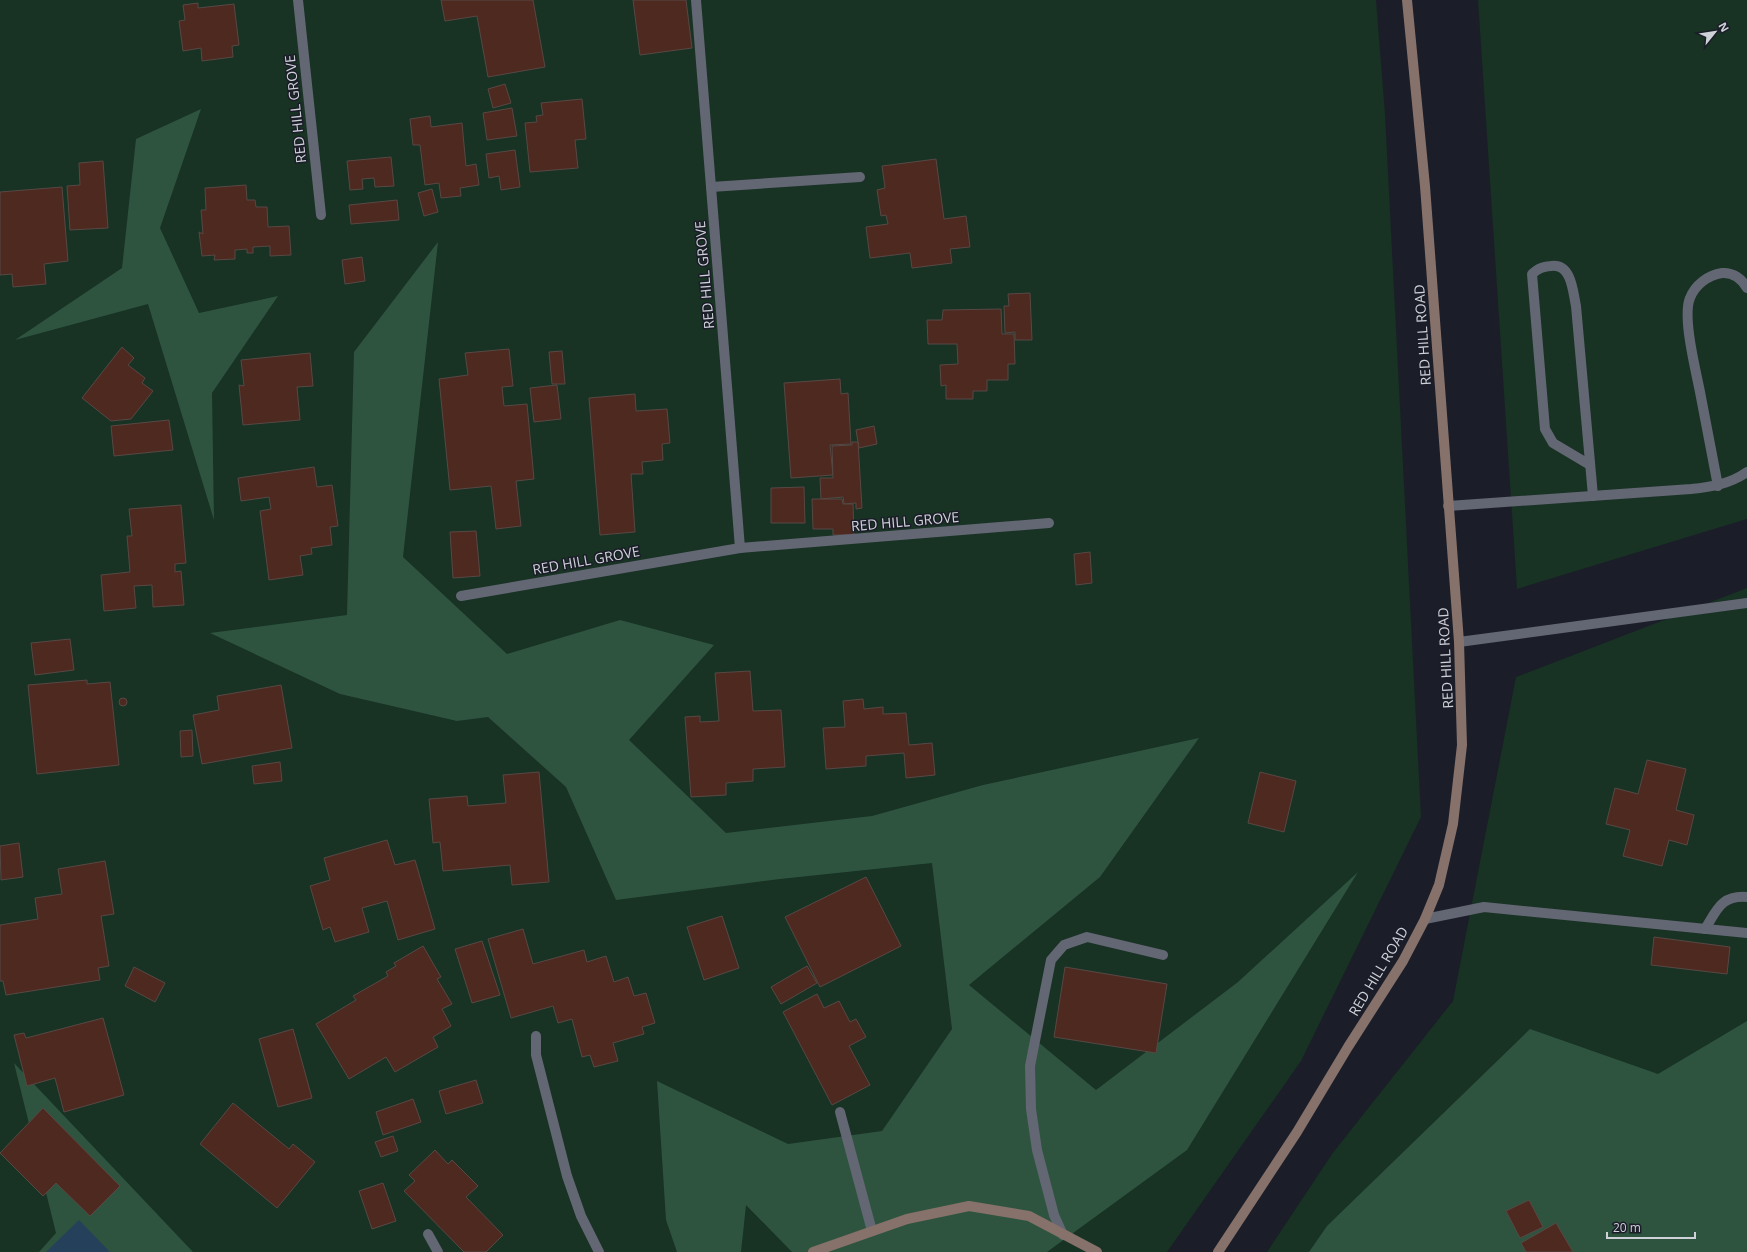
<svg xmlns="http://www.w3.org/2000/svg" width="1747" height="1252" font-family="'Open Sans',sans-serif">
	<rect width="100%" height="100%" fill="#1b1d28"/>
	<g fill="#183224">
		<polygon points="0,0 1376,0 1385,114 1421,817 1301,1061 1167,1252 0,1252"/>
		<polygon points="1478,0 1747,0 1747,519 1517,589"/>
		<polygon points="1747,588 1747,1252 1267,1252 1332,1154 1453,1001 1516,677"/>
	</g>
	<g fill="#2e543f">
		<polygon points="201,109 160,228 199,313 278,296 212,393 214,520 148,304 15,340 122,268 136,139"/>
		<polygon points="438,242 403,557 507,654 620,620 714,645 629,740 726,833 872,816 983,785 1199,738 1100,877 969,985 1096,1090 1238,982 1358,872 1187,1150 1047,1252 792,1252 746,1205 741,1252 677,1252 666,1220 657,1081 788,1144 882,1131 952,1029 932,863 780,879 616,900 566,787 488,717 457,721 340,694 210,633 347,615 354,352"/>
		<polygon points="1747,1021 1747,1252 1309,1252 1327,1226 1530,1029 1658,1074"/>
		<polygon points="14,1063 193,1252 39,1252 56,1233"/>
	</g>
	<polygon fill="#24405b" points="79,1220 110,1252 46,1252"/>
	<g fill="#4e2920" stroke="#574844">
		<polygon points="441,0 533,0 545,67 488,77 477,16 445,21"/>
		<polygon points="633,0 686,0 692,48 640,55"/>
		<polygon points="198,3 198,8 234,4 239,45 232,46 233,57 202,61 201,48 183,51 179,21 185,20 183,5"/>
		<polygon points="505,84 511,103 493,108 488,89"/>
		<polygon points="582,99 586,139 575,140 578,168 530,172 525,123 537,122 536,116 543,115 541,103"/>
		<polygon points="512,108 517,136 487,140 483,113"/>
		<polygon points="430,116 431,127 462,123 466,166 476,164 479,185 460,188 461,196 441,198 439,183 425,185 420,145 413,145 410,119"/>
		<polygon points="515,150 520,187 501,190 499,176 489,178 486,154"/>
		<polygon points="391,157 394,186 375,187 374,178 362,179 363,189 350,190 347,161"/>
		<polygon points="936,159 944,219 966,216 970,247 950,249 952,263 912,268 910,253 870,258 866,227 888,224 886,215 881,216 877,190 885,188 882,166"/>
		<polygon points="103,161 108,228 70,230 67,186 80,185 79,163"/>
		<polygon points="246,185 247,200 255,200 256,207 267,207 268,227 289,226 291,255 270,256 270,246 253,247 253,253 247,253 247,249 235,250 235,259 214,260 215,255 202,256 199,232 203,234 201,210 206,210 205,188"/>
		<polygon points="62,187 68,261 44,264 46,284 13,287 12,274 0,275 0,192"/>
		<polygon points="432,189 438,212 424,216 418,193"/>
		<polygon points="397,200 399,220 351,224 349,205"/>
		<polygon points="362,257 365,281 345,284 342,260"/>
		<polygon points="1030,293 1032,340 1015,340 1015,332 1005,333 1004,306 1009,306 1008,294"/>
		<polygon points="1001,309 1002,334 1014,334 1015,364 1008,364 1008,380 987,380 987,391 973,391 973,399 946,399 946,385 941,386 940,365 958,364 957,344 928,344 927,320 942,320 943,310"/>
		<polygon points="122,347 134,358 128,365 145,378 142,383 153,391 131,419 111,421 82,398"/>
		<polygon points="509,349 513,386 502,387 504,406 527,404 534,479 516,481 521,526 496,529 491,486 450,490 439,379 468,375 465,353"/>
		<polygon points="562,351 565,384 552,384 549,352"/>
		<polygon points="310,353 313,386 297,387 300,420 243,425 239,385 244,386 241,360"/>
		<polygon points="840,379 841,394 848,393 851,444 830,445 833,475 791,478 784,383"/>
		<polygon points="557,385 561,419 534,422 530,388"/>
		<polygon points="635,394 636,411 667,409 670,443 662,444 663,460 642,462 643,474 631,474 635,532 600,535 589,398"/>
		<polygon points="169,420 173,450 114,456 111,426"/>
		<polygon points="874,426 877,444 859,448 856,430"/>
		<polygon points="852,442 858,442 862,508 856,509 856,503 844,504 843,497 821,499 820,478 833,478 832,446 852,445"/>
		<polygon points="314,467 317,487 332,485 338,526 330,527 332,545 311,548 312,554 300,556 303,575 269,580 260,511 271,509 269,497 241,501 238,478"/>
		<polygon points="804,487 805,523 771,523 771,488"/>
		<polygon points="812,499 842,499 843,504 853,504 854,535 833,535 833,529 813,529"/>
		<polygon points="181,505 186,563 175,564 175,572 181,571 184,605 153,607 152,585 134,586 136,608 104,611 101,575 130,572 127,536 132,536 129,509"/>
		<polygon points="476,531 480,576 453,578 450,532"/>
		<polygon points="1090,552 1092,583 1076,585 1074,554"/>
		<polygon points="70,639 74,670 35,675 31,643"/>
		<polygon points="750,671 753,711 781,710 785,767 753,769 753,781 726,783 726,795 691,797 685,717 700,716 700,722 719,721 715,673"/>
		<polygon points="87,680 87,684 110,682 119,765 37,774 28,685"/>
		<polygon points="281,685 292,748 202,764 193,715 219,710 217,696"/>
		<circle cx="123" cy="702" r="4"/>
		<polygon points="863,699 864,709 883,707 883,714 906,713 909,745 932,743 935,775 906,778 904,753 866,756 866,766 826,769 823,728 845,727 843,701"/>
		<polygon points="192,730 193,756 181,757 180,731"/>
		<polygon points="1647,760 1686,769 1676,810 1694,815 1687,845 1669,840 1662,866 1623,856 1630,830 1606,824 1615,788 1638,794"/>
		<polygon points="280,762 282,781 254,784 252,766"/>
		<polygon points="539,772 549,882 512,885 510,865 443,871 440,842 433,843 429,799 467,796 468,806 506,803 503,775"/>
		<polygon points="1260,772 1296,781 1284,832 1248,823"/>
		<polygon points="387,840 395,865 415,860 435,929 398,940 387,901 362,908 369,932 335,942 330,927 323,930 310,886 330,880 324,858"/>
		<polygon points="19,843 23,877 1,880 0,846"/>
		<polygon points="105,861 114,914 101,916 109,966 98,968 100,980 6,995 3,981 0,981 0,925 38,919 35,898 62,894 58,869"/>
		<polygon points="866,877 901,946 820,987 785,917"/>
		<polygon points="722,916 739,968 704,980 687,927"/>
		<polygon points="523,929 533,964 584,950 587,962 606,956 614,982 628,977 634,996 646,993 655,1023 642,1027 644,1034 613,1043 618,1061 594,1067 590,1055 582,1057 572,1019 558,1023 553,1006 511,1018 488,939"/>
		<polygon points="1654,937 1730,947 1727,974 1651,965"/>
		<polygon points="482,941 500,995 472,1003 455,949"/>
		<polygon points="423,946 441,977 437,979 452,1004 442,1009 451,1026 433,1037 438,1047 395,1072 386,1057 349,1079 316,1024 356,1000 353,996 388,976 386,972 396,966 394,963"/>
		<polygon points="807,966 817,983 781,1004 771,987"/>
		<polygon points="134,967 165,983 155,1002 125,986"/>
		<polygon points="1065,967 1167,984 1156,1053 1054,1037"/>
		<polygon points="817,994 824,1008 839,1001 850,1022 856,1019 866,1037 849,1046 870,1085 832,1105 783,1012"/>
		<polygon points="103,1018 124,1095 64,1112 55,1078 27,1086 14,1035 24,1033 26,1038"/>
		<polygon points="293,1029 312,1098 278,1107 259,1039"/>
		<polygon points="476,1080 483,1103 446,1114 439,1091"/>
		<polygon points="413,1099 421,1122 383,1135 376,1112"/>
		<polygon points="233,1103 289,1149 293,1144 315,1162 277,1208 200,1144"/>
		<polygon points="43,1108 120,1186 90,1216 56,1183 43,1196 0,1153"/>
		<polygon points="393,1136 398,1151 381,1157 375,1142"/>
		<polygon points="435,1150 448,1164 452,1160 478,1186 466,1197 503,1235 486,1252 464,1252 404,1191 415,1181 409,1175"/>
		<polygon points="383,1183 396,1221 372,1229 359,1191"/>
		<polygon points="1529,1200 1543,1227 1520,1238 1506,1211"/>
		<polygon points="1556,1223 1573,1252 1526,1252 1521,1243"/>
	</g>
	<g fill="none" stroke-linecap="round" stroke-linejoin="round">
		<g stroke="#636673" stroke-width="10">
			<polyline points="711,187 860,177"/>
			<path d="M 1590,465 L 1553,443 L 1545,429 L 1532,274 C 1539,268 1542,267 1551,266 C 1572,263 1573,293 1576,306 L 1593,496"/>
			<path d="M 1718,486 C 1712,454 1706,423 1700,392 C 1696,371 1682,317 1690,298 C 1695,285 1708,275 1722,273 C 1733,272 1742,279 1747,288"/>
			<path d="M 1448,506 L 1691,489 C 1711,487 1730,484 1747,472"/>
			<polyline points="1459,642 1747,603"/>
			<polyline points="1425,919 1484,907 1747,933"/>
			<path d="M 1705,929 C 1717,910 1721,895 1747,897"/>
			<polyline points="536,1036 536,1055 567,1176 581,1216 599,1252"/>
			<polyline points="840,1112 872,1231"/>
			<polyline points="428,1234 438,1252"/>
			<polyline points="1063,1235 1054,1215 1037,1150 1031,1109 1030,1066 1051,960 1064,945 1087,937 1163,955"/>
		</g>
		<g stroke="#636673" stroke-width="10">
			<polyline points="298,0 321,215"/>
			<polyline points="696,0 740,548"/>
			<polyline points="461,596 740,548 1049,523"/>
		</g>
		<g stroke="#86716b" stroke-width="10">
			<polyline points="813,1252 907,1219 969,1206 1029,1216 1097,1252"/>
			<polyline points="1218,1252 1297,1132 1348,1047 1403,961 1425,919 1439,885 1453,824 1462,745 1459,642 1425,186 1407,0"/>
		</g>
	</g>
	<g text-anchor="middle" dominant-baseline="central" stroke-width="3" stroke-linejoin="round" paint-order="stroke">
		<g font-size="14" fill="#cfd1d9" stroke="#1b1d28">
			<text transform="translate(295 109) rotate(-96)">RED HILL GROVE</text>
			<text transform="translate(704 275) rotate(-95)">RED HILL GROVE</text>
			<text transform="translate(1422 335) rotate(-94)">RED HILL ROAD</text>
			<text transform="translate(905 521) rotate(-5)">RED HILL GROVE</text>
			<text transform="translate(586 560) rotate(-10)">RED HILL GROVE</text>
			<text transform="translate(1445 658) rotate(-93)">RED HILL ROAD</text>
			<text transform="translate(1378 971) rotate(-59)">RED HILL ROAD</text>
		</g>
	</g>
	<g transform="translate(1715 32) rotate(60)" stroke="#1b1d28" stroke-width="3" paint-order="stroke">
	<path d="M0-3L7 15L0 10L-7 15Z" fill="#cfd1d9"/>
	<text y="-6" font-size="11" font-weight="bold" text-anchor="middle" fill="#cfd1d9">N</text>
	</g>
	<path d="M1607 1232v6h88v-6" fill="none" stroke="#cfd1d9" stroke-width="2"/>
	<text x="1613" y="1232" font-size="12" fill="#cfd1d9" stroke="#1b1d28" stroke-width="3" paint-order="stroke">20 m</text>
</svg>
